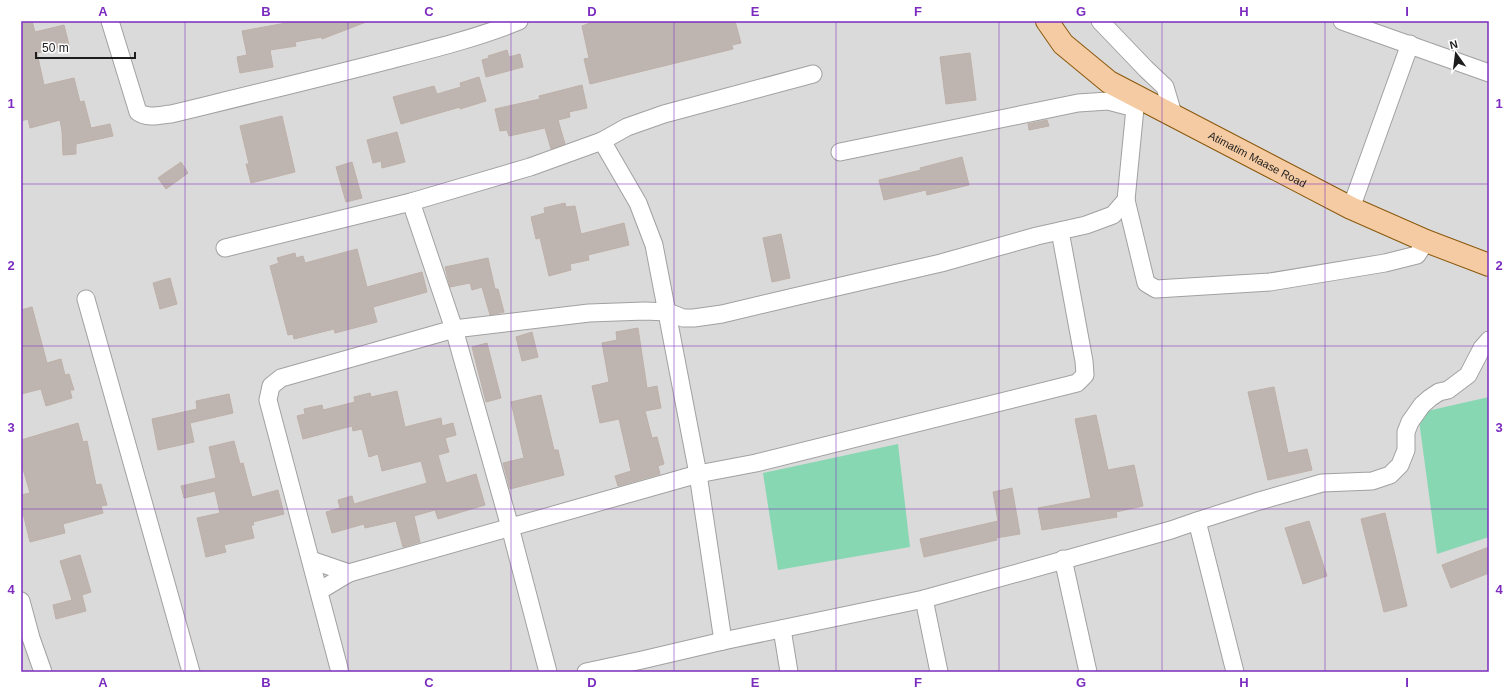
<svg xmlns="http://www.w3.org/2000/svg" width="1510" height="693" font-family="Arial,sans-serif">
	<rect width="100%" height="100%" fill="#eeeae4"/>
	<rect fill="#dbdada" x="21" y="21" width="1468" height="651"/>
	<g fill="#88d7b3">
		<polygon points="1489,397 1489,537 1437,554 1418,413"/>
		<polygon points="898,444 910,547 778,570 763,473"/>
	</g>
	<g fill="#beb5b1" stroke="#beb0a8">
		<polygon points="21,21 32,21 35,32 64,25 69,45 37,53 44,85 74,78 80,102 84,101 91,128 110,124 113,136 76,144 76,154 63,155 62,131 60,120 30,128 28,119 21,121"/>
		<polygon points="297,21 366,22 322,39 322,37 295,42 296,46 270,50 273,67 240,73 237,57 247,55 242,31"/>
		<polygon points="590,21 735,21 741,43 732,45 733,49 590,84 584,59 589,58 582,26 590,23"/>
		<polygon points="507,50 509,57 520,54 523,67 486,77 482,60 489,58 488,56"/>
		<polygon points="970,53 976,100 946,104 940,57"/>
		<polygon points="479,77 486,101 460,109 460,107 401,124 393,97 434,86 437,94 461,87 460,83"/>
		<polygon points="582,85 587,108 569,112 570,117 558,120 565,144 551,149 545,128 509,136 507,130 500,131 495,109 540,99 539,96"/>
		<polygon points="282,116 295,172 251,183 246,164 249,164 240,126"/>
		<polygon points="1047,120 1049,126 1029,130 1028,124"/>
		<polygon points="397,132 405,162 382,168 381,161 373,163 367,140"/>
		<polygon points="962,157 969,185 927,195 926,190 884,200 879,180 921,170 920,168"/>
		<polygon points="181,162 188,173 166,189 158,178"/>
		<polygon points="352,162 362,198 346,202 336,167"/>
		<polygon points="565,203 566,207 575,206 581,234 624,223 629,245 588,255 589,260 570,264 571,270 549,276 540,238 536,239 531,217 545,213 544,208"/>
		<polygon points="781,234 790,278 772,282 763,238"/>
		<polygon points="357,249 367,287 422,272 427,292 373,307 377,322 335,333 334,329 294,339 293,334 288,335 270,266 279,263 277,258 295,253 296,258 303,256 305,263"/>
		<polygon points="488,258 495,289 498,289 504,312 490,315 482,287 472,290 470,283 450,287 445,267"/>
		<polygon points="170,278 177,304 160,309 153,283"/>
		<polygon points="32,307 47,363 61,359 65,375 69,374 74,390 70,390 72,398 46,406 41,389 21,394 21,310"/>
		<polygon points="638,328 647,388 657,386 661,408 645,411 652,438 657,437 664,464 658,466 660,474 618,486 615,476 631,471 619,419 600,423 592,386 609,382 602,343 617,340 616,332"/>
		<polygon points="532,332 538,357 522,361 516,337"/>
		<polygon points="487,343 501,398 486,402 472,347"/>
		<polygon points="1274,387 1288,453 1307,449 1312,470 1268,480 1248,392"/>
		<polygon points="397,391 405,427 441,418 442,426 453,423 456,435 445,438 449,452 438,455 446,483 476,474 485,505 438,519 435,510 414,516 420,542 403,547 396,521 365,528 364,524 332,533 326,512 340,508 338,500 352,496 354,504 427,483 421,461 382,471 378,454 369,457 362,429 353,431 352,426 303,439 297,416 305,414 304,409 322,405 323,410 355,402 354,397 370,393 371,397"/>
		<polygon points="229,394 233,413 190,423 194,442 158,450 152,419 197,409 196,401"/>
		<polygon points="541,395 554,450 558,450 564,475 510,489 503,463 524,458 511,402"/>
		<polygon points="1096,415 1108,470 1134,465 1143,506 1116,512 1117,517 1042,530 1038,508 1091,498 1075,419"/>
		<polygon points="78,423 83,442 87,441 96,485 101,484 107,505 101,506 103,513 63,524 65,533 30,542 21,505 21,495 30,493 21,462 21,456 23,456 21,448 21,440"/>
		<polygon points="234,441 240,464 243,463 252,497 278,490 284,514 253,522 254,525 251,525 254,538 224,545 226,552 206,557 197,518 220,513 215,491 184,498 181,486 216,478 209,447"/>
		<polygon points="1012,488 1020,534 996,538 997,540 924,557 920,539 998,521 993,492"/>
		<polygon points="1385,513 1407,606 1384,612 1361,519"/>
		<polygon points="1309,521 1327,576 1303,584 1285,528"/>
		<polygon points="1489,547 1489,573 1451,588 1442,565"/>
		<polygon points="80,555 91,592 82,595 86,611 56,619 53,605 72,600 60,561"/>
	</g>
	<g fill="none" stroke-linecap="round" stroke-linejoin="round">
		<g stroke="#a1a1a1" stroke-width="19">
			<g id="minor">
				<path d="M 110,21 L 138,112 C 148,119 160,115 171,114 C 241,97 312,80 382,62 C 428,50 475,39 519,21"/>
				<polyline points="1100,21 1146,69 1165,87 1173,114"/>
				<polyline points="1342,21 1489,73"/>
				<polyline points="602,141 638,203 654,245 698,474 723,641"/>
				<polyline points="840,152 1078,103 1108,101 1135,108"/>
				<polyline points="1126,200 1146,283 1156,289 1270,282 1385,263 1417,255 1426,241"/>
				<polyline points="411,202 454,329 510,527 548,672"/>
				<polyline points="1351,208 1410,44"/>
				<polyline points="225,248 411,202 530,167 602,141 627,127 664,114 813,74"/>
				<polyline points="86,299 191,672"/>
				<polyline points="1197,521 1256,502 1322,483 1372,481 1390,475 1400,465 1406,450 1406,432 1410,422 1422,405 1430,398 1439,392 1448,390 1468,375 1482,348 1489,340"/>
				<polyline points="1063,559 1088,672"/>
				<polyline points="311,560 349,573"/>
				<polyline points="319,591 349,573 698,474 756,463 1077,383 1085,375 1084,361 1060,231"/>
				<polyline points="924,599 939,672"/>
				<polyline points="21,601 31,638 43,672"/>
				<polyline points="782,629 789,672"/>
				<polyline points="340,672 268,400 271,386 281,378 454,329 589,313 645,311 668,312 683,318 694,318 722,314 798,296 941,263 1037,236 1086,225 1113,215 1126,200 1135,108 1132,94"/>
				<polyline points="586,672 642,660 723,641 924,599 1171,530 1197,521 1235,672"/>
			</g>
		</g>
		<g stroke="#8a580c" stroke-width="24">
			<g id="major">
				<path id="s1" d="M 1047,21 L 1063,44 L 1109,82 L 1351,208 L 1426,241 L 1489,265"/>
			</g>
		</g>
		<use href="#minor" stroke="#fff" stroke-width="17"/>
		<use href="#major" stroke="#f4cba3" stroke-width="22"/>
	</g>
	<path fill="none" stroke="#7b2cbf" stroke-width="1" stroke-opacity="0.55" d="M 185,21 L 185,672M 348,21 L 348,672M 511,21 L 511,672M 674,21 L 674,672M 836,21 L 836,672M 999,21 L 999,672M 1162,21 L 1162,672M 1325,21 L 1325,672M 21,184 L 1489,184M 21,346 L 1489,346M 21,509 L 1489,509"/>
	<g text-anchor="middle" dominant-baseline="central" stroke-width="3" stroke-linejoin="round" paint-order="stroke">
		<g font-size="11" fill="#1d1d1d" stroke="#fff">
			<text stroke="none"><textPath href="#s1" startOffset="255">Atimatim Maase Road</textPath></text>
		</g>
	</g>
	<rect width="1510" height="693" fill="none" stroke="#ffffff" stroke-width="44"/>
	<g transform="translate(1456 54) rotate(346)" stroke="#ffffff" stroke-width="3" paint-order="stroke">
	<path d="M0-3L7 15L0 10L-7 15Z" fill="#1d1d1d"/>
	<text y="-6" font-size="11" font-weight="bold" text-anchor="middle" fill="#1d1d1d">N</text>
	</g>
	<path d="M36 52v6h99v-6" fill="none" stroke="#1d1d1d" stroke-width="2"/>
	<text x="42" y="52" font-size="12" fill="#1d1d1d" stroke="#ffffff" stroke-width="3" paint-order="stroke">50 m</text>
	<rect x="22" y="22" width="1466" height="649" fill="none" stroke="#7b2cbf" stroke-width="1.5"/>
	<g font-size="13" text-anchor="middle" font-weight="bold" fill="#7b2cbf">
		<text x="103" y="16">A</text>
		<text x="266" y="16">B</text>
		<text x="429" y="16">C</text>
		<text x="592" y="16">D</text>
		<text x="755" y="16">E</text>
		<text x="918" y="16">F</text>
		<text x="1081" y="16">G</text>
		<text x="1244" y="16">H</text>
		<text x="1407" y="16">I</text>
		<text x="11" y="108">1</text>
		<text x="1499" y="108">1</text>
		<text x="11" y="270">2</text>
		<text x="1499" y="270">2</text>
		<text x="11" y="432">3</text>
		<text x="1499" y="432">3</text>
		<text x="11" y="594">4</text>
		<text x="1499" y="594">4</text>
		<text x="103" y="687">A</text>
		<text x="266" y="687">B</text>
		<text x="429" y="687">C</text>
		<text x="592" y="687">D</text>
		<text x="755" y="687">E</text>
		<text x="918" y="687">F</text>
		<text x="1081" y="687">G</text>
		<text x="1244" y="687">H</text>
		<text x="1407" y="687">I</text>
	</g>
</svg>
